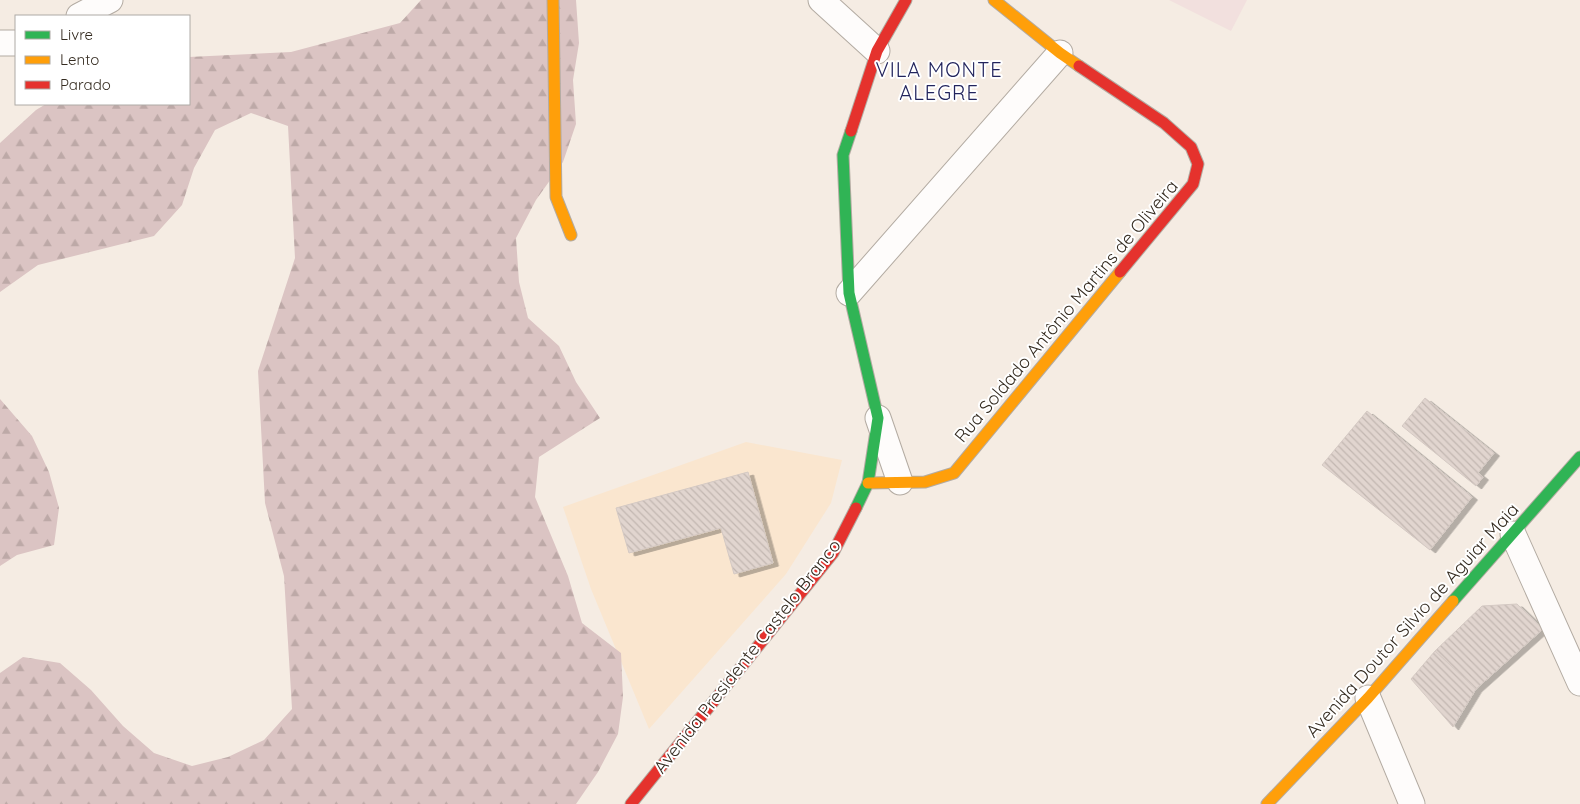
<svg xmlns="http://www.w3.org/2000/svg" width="1580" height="804" font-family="Quicksand,sans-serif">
	<defs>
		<pattern id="forest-firs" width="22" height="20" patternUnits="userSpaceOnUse" patternTransform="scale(1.25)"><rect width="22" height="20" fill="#dbc4c3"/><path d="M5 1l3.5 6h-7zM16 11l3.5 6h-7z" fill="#bda9a7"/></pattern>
		<pattern id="building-back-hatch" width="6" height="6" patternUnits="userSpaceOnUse" patternTransform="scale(1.25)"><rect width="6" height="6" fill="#e1d5cf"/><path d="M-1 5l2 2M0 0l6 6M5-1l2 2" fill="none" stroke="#c2b7b1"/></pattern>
		<filter id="shadow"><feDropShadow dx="5.5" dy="3" stdDeviation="0" flood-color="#0004"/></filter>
	</defs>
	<rect width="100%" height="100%" fill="#f5ece3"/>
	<polygon fill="#fae6cf" points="746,442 842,460 831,503 786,574 649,729 591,589 563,507"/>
	<polygon fill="#f2e0de" points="1169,0 1247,0 1231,31"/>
	<g fill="url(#forest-firs)">
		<polygon points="421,0 576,0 579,43 573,80 576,124 563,162 536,200 516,238 519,282 528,318 559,346 576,382 600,418 539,457 535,497 568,576 582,623 621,653 623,697 618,734 598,772 576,804 0,804 0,673 23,657 60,663 91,690 123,726 154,753 192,766 228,757 264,740 292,709 284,576 265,503 258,371 295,258 288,126 251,113 215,130 194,168 182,205 154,236 38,265 0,292 0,143 36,110 46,104 189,104 189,57 291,52 400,23"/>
		<polygon points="0,399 32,436 49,472 59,508 54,545 17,555 0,566"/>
	</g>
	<g fill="url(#building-back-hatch)" stroke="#d4c9c3" filter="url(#shadow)">
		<polygon points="1425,398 1494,453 1478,473 1483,477 1476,486 1402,426"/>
		<polygon points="1367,411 1472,497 1430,550 1322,465"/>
		<polygon points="748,472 773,563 734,574 721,528 629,553 616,508"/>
		<polygon points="1517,604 1543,629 1476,689 1435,651 1482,606"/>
		<polygon points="1435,651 1476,689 1453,727 1411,679"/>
	</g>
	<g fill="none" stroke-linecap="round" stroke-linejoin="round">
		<g stroke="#b3aba2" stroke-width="27">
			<g id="street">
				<polyline points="821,0 877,51"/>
				<polyline points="79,16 110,0"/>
				<polyline points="0,43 16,43"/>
				<polyline points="849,293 1060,53"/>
				<polyline points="878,418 900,482"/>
				<polyline points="1513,534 1580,683"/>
				<polyline points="1368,698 1412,804"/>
			</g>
		</g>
		<g stroke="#b3aba2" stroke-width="13">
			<g id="fast">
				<polyline points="851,131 843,155 849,293 878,418 868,483 856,508"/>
				<polyline points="1453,601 1580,457"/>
			</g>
		</g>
		<g stroke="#b3aba2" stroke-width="13">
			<g id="slow">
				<polyline points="553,0 556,197 571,235"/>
				<polyline points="994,0 1060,53 1079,66"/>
				<polyline points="868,483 925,482 954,473 1120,272"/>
				<polyline points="1267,804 1368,698 1453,601"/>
			</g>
		</g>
		<g stroke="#b3aba2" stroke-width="13">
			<g id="jam">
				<polyline points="1079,66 1164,123 1191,147 1198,164 1193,184 1120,272"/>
				<polyline points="851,131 877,51 906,0"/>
				<polyline points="631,804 833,553 856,508"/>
			</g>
		</g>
		<use href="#street" stroke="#fefcfb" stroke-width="25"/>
		<use href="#fast" stroke="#30b455" stroke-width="11"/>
		<use href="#slow" stroke="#ff9f0a" stroke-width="11"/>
		<use href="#jam" stroke="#e5322d" stroke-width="11"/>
	</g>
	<g text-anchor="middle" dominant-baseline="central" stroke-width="4" stroke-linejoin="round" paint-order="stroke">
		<g font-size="18" fill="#342b20" stroke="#fff">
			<text transform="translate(1066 311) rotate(-50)">Rua Soldado Antônio Martins de Oliveira</text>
			<text transform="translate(1412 620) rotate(-48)">Avenida Doutor Silvio de Aguiar Maia</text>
			<text transform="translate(747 656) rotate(-52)">Avenida Presidente Castelo Branco</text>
		</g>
		<g font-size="20" letter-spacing="1" fill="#22245d" stroke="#fff">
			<text x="939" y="69">VILA MONTE<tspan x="939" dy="23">ALEGRE</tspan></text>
		</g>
	</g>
	<rect x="15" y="15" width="175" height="90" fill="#ffffff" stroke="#aeaaa6"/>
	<rect x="25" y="31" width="25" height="8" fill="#30b455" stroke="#aeaaa6"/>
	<text x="60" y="40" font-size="15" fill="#342b20">Livre</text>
	<rect x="25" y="56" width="25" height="8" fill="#ff9f0a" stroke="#aeaaa6"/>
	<text x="60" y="65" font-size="15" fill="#342b20">Lento</text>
	<rect x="25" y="81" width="25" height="8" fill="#e5322d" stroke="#aeaaa6"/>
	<text x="60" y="90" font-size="15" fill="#342b20">Parado</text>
</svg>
